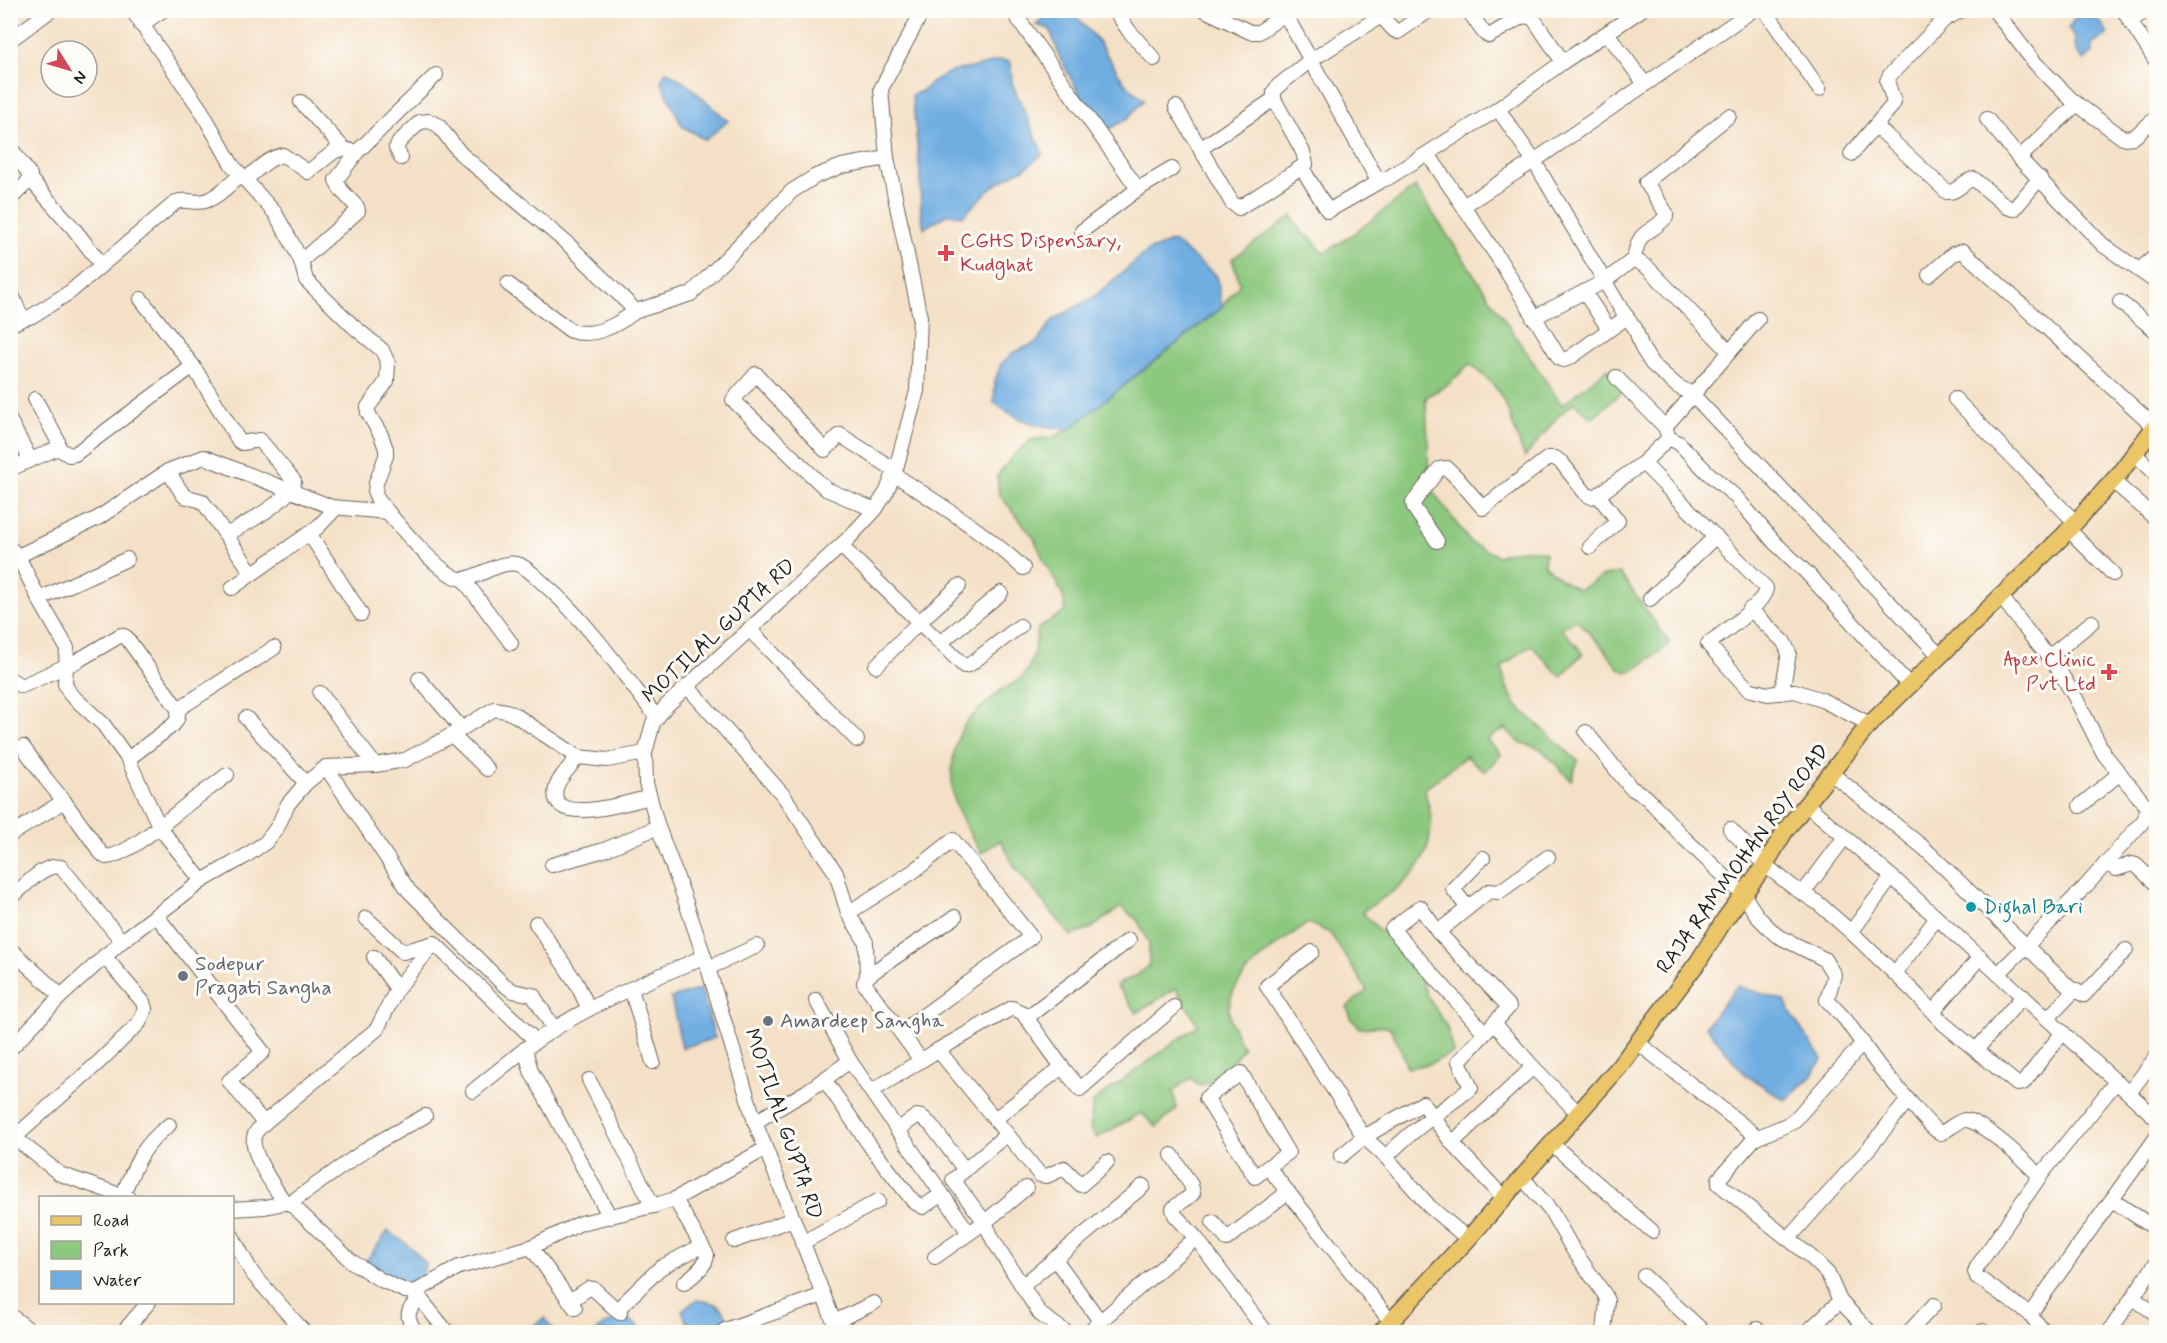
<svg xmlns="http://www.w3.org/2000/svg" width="2167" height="1343" font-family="Mynerve,sans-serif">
	<rect width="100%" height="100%" fill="#fdfcf7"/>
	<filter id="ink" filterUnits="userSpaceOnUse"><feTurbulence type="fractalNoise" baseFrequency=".0167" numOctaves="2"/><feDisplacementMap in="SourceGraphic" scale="12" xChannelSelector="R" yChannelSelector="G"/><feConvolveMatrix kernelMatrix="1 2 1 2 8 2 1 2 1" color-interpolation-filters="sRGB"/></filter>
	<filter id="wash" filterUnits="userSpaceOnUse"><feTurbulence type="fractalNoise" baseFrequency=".008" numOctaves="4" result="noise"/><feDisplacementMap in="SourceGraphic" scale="24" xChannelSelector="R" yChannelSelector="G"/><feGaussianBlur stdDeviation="1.35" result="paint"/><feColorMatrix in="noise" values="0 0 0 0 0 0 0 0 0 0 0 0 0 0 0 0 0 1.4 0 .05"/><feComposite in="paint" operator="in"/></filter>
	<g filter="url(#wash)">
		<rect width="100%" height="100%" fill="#f4e0c6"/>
		<path fill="#8cc87e" stroke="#54724d" stroke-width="1.5" d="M 1415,187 L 1562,405 L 1608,368 L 1623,391 L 1592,418 L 1574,403 L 1559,415 L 1525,457 C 1515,436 1511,411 1498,391 C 1491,381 1479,371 1470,364 L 1449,384 L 1426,397 C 1426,428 1431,454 1427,484 L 1471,543 L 1498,556 C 1514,549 1528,548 1545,552 L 1544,565 L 1563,581 L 1579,590 L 1603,576 L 1620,573 L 1670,644 L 1634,670 L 1627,672 L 1618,668 L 1606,651 L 1577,620 L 1561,628 L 1583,653 L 1561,677 L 1531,645 L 1502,667 L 1505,683 L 1516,705 L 1578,761 L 1571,780 L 1541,749 L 1519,742 L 1505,728 L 1487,740 L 1501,754 L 1485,772 L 1466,756 L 1425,789 C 1426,799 1431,810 1431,820 C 1431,873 1400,886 1362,912 L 1379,930 L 1392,936 L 1417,970 L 1428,997 L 1447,1027 L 1453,1053 L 1429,1064 L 1407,1068 L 1402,1052 L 1390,1028 C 1380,1025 1370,1028 1359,1028 L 1351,1018 L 1347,1007 L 1367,990 L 1330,933 L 1308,923 C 1283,940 1226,978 1229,1012 C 1230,1025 1238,1037 1243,1048 C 1231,1063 1219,1080 1200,1086 L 1191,1078 L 1173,1091 L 1177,1109 L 1156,1127 L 1141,1113 L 1097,1138 L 1090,1128 L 1093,1102 L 1198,1025 L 1176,988 L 1137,1013 L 1116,985 L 1137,975 L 1149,966 L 1149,944 L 1138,921 L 1121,907 L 1092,928 L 1071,936 L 1014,866 L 1001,840 L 981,853 C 973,837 960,820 955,803 C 948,778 952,734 972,716 C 981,708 990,699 1000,691 C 1007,686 1017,683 1023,676 C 1034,664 1035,644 1038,628 L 1066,611 L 1062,593 L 1044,561 L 1034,538 L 999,494 L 997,476 L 1012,457 L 1031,440 L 1053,437 L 1069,429 L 1218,311 L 1240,284 L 1232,259 L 1292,216 L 1304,235 L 1309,236 L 1324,253 L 1352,235 Z"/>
		<g fill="#6fade1" stroke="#46647e" stroke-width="1.5">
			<polygon points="1048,11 1067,11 1077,17 1098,41 1124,82 1144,100 1126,120 1107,130 1094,122 1059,56 1050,29 1036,25"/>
			<path d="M 2085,15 C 2099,16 2102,23 2108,34 L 2092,45 L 2093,52 L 2084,60 C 2075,53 2075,48 2075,37 L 2068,29 L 2075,18 Z"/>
			<polygon points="1001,60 1011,62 1012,83 1043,154 1024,169 1013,174 992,187 963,216 948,214 924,228 921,213 920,172 912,95 922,91 933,81 952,71 972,68"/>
			<polygon points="666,71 686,83 728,121 705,140 682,126 661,81"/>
			<path d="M 1173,241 L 1217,276 L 1222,307 L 1069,429 C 1037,427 1020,422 994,403 L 995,381 L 1001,364 L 1013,353 L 1037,342 L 1053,320 L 1092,298 L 1148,251 Z"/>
			<polygon points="1737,986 1785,1001 1793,1017 1822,1059 1812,1076 1785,1100 1744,1074 1706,1026"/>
			<polygon points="701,989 715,1038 682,1048 671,998"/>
			<polygon points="388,1231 407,1244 426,1263 420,1280 406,1284 363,1265"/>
			<path d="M 696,1300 C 717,1302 720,1304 730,1322 L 718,1332 C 696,1332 689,1332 682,1310 Z"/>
			<polygon points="625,1317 633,1322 644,1332 594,1332 606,1324"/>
			<polygon points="544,1318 555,1332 524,1332"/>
		</g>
	</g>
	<g filter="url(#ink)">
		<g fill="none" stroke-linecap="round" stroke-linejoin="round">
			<g stroke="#686158" stroke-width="16">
				<g id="minor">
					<path d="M 132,10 L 201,110 L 232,165 L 275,213 L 292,243 L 301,261 L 306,280 L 353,326 L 382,350 L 388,363 L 387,381 L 368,407 L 368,413 L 381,435 L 386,449 L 386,456 L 376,483 L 375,493 L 378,500 C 391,516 444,582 464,579 C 480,577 503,558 520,565 C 530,570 537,578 545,585 C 589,623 622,672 657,718"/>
					<polyline points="1012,10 1138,189 1082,231"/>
					<polyline points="1115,10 1129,31 1154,59"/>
					<polyline points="1205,10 1250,32 1259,32 1285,14 1376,177 1382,180 1388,178 1498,109 1563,62 1641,10"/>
					<polyline points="1468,10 1484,33 1489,36 1523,16 1533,18 1563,62"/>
					<polyline points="1765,10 1819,89"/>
					<polyline points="1994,10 2035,63 2073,101 2123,138 2134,137 2156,118"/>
					<polyline points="2123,10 2156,61"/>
					<polyline points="2130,21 2147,10"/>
					<polyline points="141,25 163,10"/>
					<polyline points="1607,33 1645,84"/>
					<polyline points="10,40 51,10"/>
					<polyline points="301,102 344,149"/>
					<polyline points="1176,107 1232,203 1239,208 1306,164 1303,152 1274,99 1274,92 1278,86 1308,62 1381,16 1394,30 1398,32 1430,10"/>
					<polyline points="1498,109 1534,161 1621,309 1635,328 1642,348 1652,364 1677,386 1692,394 1939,655"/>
					<polyline points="1987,119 2019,158 2103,245 2156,282"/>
					<path d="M 1876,126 L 1947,192 C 1958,193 1963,180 1974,179 L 2007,207 L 2014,209 L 2040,178"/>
					<polyline points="10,147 30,175 27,183 10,199"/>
					<polyline points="1200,149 1274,99"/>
					<polyline points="1428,154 1499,259 1560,359 1564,360 1571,357 1627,317"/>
					<polyline points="1851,154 1892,106 1894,102 1887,81 1890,75 1945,19 1962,10"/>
					<polyline points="401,158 396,148 400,141 420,122 429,121 438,125 461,154 569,245 636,311 691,294 792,191 816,176 842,166 887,158"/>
					<polyline points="2019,158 2077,104"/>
					<polyline points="1302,168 1328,211 1382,180"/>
					<polyline points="30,179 74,229 101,264"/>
					<path d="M 245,180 C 257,170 268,158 283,155 L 308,172 L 335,151 L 344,149 L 357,152 L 436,75"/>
					<polyline points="1138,189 1172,169"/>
					<polyline points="1463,206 1534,161 1753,10"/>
					<path d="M 1634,259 C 1640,226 1647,238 1666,217 L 1666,213 L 1646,182 L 1729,116"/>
					<polyline points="301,261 358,211 357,207 341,190 336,180 357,152"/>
					<polyline points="2139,270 2156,256"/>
					<polyline points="1929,275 1953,254 1963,251 2155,427"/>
					<path d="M 508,284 L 571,331 C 595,338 617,325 636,311"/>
					<polyline points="10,290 22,319"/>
					<polyline points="1584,292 1609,329"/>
					<path d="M 141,299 L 193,366 L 239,441 L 242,443 L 260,440 L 294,481 C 292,500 243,525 226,535"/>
					<polyline points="2120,302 2156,331"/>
					<polyline points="1533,318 1605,281 1634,259 1648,268 1729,351"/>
					<path d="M 10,325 L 22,319 L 32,316 L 70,292 L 176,202 C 185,198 195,204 205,201 C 217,198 231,183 241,175"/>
					<polyline points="1616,377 1665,427 1669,438 1679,443 1707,472 1736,497 1775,543 1807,573 1909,685"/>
					<polyline points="1955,399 2075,522"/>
					<polyline points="10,421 30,459"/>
					<polyline points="1665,427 1758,319"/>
					<polyline points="58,448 69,455 75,454 193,366"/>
					<polyline points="2135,454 2156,474"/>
					<path d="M 1643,463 L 1766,588 C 1765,604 1721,634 1708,644 L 1748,689 L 1768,694 L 1795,691 L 1822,700 L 1870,724"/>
					<polyline points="10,469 58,448 58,441 35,399"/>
					<polyline points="168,471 184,496 202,501 206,506 252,573"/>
					<path d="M 894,474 C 938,504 984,531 1023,568"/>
					<polyline points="2113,481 2156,519"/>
					<polyline points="875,510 826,489 733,400 756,374 825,450 840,435 895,470"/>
					<polyline points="2069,530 2113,574"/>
					<polyline points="309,533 361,614"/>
					<polyline points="1437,541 1414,508 1413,503 1439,469 1447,468 1458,479 1483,508 1548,458 1555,458 1562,463 1586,494 1591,497 1598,495 1643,463 1669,438"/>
					<polyline points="841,546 919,622 959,586"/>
					<polyline points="1590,547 1618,521 1598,495"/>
					<polyline points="10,548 18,556 39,599 67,648 65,684 70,694 103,724 128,759 160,828 202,881"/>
					<polyline points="18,556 98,518 168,471 204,457 332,507 388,512"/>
					<polyline points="464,580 511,643"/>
					<polyline points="232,588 318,527 336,508"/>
					<polyline points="39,599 127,559"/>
					<polyline points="1650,599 1716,536"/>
					<polyline points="1750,609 1784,642 1789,653 1782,691"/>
					<polyline points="749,629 857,740"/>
					<polyline points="941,642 1001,593"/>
					<polyline points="2049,657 2092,622"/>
					<polyline points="876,666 919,622 964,666 969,665 1020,626"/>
					<path d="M 10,679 L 21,686 L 24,685 L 77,661 L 121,635 L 126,637 L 178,709 C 179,716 178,720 173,725 L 128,759"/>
					<polyline points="419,679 462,729"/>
					<polyline points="687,686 783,795 836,873 848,913 866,942 867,977"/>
					<polyline points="320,693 375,765"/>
					<polyline points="178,709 274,648"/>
					<polyline points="246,718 306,783"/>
					<polyline points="1586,732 1631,788 1645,796 1654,805 1682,836 1743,894 1758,917 1776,935 1824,959 1834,975 1827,1000 1845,1019 1878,1065 1908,1100 1870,1147 1788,1239"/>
					<polyline points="452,735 487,769"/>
					<path d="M 23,747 L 46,779 L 64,801 L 101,853 L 106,857 C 127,855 161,825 178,812 C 193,799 211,788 227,775"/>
					<path d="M 578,757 C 571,766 559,777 556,788 C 547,829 632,801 650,797"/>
					<polyline points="326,767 409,891 503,984 513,991 533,995 554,1029"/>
					<polyline points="1831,773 1924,848 2073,991"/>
					<polyline points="1806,804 1892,877 2156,1118"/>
					<polyline points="2080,806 2120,773"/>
					<polyline points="1730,829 1765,865 1793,887 1818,903 1851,932 1914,992 1944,1024 2017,1084 2023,1083 2063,1032"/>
					<polyline points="10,835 64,801"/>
					<polyline points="2106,863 2116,869 2132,864 2136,865 2156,884"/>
					<polyline points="552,865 604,850 658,827"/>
					<polyline points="1803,893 1845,837"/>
					<path d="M 10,899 C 23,888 43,863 61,867 L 122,941"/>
					<polyline points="1468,908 1453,889 1483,858"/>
					<polyline points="848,913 914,871 953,840 1031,937 901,1032"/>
					<polyline points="156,915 263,1052 229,1081 264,1123"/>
					<polyline points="366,918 403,952 434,943 536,1041"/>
					<polyline points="536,923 577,984 589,1009"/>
					<polyline points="1438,932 1420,907 1392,929 1485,1033"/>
					<polyline points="1851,932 1892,877"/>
					<polyline points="10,949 61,996"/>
					<polyline points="1312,952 1267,986 1364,1137 1423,1103 1452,1143 1504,1198"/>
					<polyline points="374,957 397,989"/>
					<polyline points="708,968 757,946"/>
					<polyline points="1895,973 1936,919"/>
					<polyline points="1998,974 2085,887 2145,819 2147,807 2104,754 2075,697 2057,667 2031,636 2000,595"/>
					<polyline points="631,989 653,1062"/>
					<polyline points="816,1000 850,1061 969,1233"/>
					<polyline points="1933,1012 1980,957"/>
					<polyline points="1026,1018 1129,940"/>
					<polyline points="2048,1018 2075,990 2084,995 2126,950"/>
					<polyline points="1637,1042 1755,1135 1754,1139 1719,1179 1719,1184 1811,1257 1828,1274 1840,1301 1870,1332"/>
					<polyline points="10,1049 61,996 122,941 202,881 244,857 266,842 278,826 288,804 306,783 326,767 375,765 405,760 443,740 494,709 506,711 515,715 578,757 607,760 645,753"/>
					<polyline points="938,1050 1007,1134"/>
					<polyline points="1976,1050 2023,996"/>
					<polyline points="921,1060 864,983 867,977 876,970 955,917"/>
					<polyline points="1533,1067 1578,1113"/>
					<polyline points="824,1079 873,1150 914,1202 923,1207 942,1194"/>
					<polyline points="589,1080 653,1206"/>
					<polyline points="473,1091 525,1049"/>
					<polyline points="872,1091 938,1050 1012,1008 1023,1013 1062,1067 1080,1089 1174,1007"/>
					<polyline points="2129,1093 2156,1057"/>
					<path d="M 1908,1100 C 1916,1108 1932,1130 1941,1133 C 1948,1130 1959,1120 1965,1120 C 1981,1120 2028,1164 2040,1176 L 2116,1082"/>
					<polyline points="995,1119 1062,1067"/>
					<polyline points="755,1122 806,1092 850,1061"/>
					<polyline points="897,1130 917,1116 922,1117 931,1125 965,1170"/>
					<polyline points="10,1134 60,1174 129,1198"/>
					<polyline points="15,1137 99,1062 139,1023 145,1009 143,1002 104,956"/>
					<polyline points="1754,1139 1793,1122 1863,1043"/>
					<polyline points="1452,1143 1533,1067 1494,1023"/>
					<polyline points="1552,1144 1652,1231"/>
					<path d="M 1172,1155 L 1191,1185 L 1193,1193 C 1188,1200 1178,1202 1173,1209 L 1175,1215 L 1196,1238 L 1266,1332"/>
					<polyline points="1341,1156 1364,1137 1386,1157 1430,1207 1468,1239"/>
					<path d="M 1386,1157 C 1411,1130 1443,1110 1471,1088 L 1459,1061 L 1509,1007 L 1438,932 L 1489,891 L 1499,892 L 1548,857"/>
					<polyline points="1268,1167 1255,1177 1206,1098 1241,1073 1288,1153 1268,1167 1391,1322"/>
					<polyline points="1522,1177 1551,1211 1572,1248 1605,1295 1607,1301 1604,1332"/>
					<polyline points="1026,1188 985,1222 993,1240 1040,1314 1066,1332"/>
					<path d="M 122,1196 C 136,1164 141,1147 169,1125"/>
					<path d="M 675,1199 L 707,1255 C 706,1267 692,1276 684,1283"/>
					<polyline points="2112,1200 2156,1229"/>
					<polyline points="289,1202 351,1261 379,1279 405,1291 415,1292 459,1267 531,1247 581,1223 653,1206 675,1199 765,1149"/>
					<path d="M 285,1203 C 276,1189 247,1151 255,1134 C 256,1131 261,1127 264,1123 L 377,1029 L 397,989 L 434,943"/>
					<polyline points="232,1209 265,1207 293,1201 371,1146 425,1116"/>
					<path d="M 610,1217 L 531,1071 L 525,1049 C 579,1008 642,984 703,957"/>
					<polyline points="1213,1222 1227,1239 1288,1192"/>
					<polyline points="232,1236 252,1273 304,1332"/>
					<polyline points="734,1241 793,1219"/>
					<polyline points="802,1243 878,1201"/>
					<polyline points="531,1247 575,1308"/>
					<polyline points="935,1257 985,1222 953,1180 1007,1134 1040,1175 1047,1176 1064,1168 1081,1185 1107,1162"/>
					<polyline points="1055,1259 1100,1321"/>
					<polyline points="1644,1276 1704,1332"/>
					<polyline points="1022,1286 1143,1186"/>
					<polyline points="415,1292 447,1332"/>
					<polyline points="2133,1298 2156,1314"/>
					<polyline points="570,1301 589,1288 594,1289 620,1313"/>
					<polyline points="620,1307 660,1268 701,1246"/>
					<polyline points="2030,1314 1977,1277 1975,1272 1977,1267 2040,1176"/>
					<polyline points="10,1315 31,1331"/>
					<polyline points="834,1322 874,1303"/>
					<polyline points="123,1332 149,1302"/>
					<path d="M 416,1332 C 405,1316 406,1312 420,1297"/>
					<polyline points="722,1332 725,1330 823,1295"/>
					<polyline points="838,1332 755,1122 708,968 683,894 658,827 646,783 645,753 653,723 666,706 848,539 875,510 887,491 897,465 917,391 920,317 887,158 881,89 923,10"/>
					<polyline points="1088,1332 1196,1238"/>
					<polyline points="1754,1332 1757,1329"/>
					<polyline points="1807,1332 1840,1301"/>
					<polyline points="1909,1332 1934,1305"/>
					<polyline points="1981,1332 1983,1331"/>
					<polyline points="2044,1332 2030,1314 2156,1138"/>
					<polyline points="2109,1332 2156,1263"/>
				</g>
			</g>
			<g stroke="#686158" stroke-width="19">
				<polyline id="major" points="1381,1332 1468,1239 1619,1067 1698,962 1725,919 1765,865 1785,831 1868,726 2063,536 2119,474 2156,425"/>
			</g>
			<use href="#minor" stroke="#fff" stroke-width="14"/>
			<use href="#major" stroke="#eac669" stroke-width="16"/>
		</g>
	</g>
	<g fill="#e0444e" stroke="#fdfcf7" stroke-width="2">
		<path d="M943 244h6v6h6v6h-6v6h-6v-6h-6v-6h6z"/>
		<path d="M2106 663h6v6h6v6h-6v6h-6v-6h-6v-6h6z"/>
	</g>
	<circle fill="#0f9aa8" stroke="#fdfcf7" stroke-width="2" cx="1971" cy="907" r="6"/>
	<g fill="#6b7280" stroke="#fdfcf7" stroke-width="2">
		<circle cx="183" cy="976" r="6"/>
		<circle cx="768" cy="1021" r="6"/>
	</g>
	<g text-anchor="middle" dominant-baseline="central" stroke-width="6" stroke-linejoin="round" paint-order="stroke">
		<g font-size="21" fill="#be3a42" stroke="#fdfcf7" text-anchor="start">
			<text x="960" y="241">CGHS Dispensary,<tspan x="960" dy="24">Kudghat</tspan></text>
			<text x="2096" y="660" text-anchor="end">Apex Clinic<tspan x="2096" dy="24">Pvt Ltd</tspan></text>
		</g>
		<g font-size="21" fill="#1c1c1c" stroke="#fdfcf7">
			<text transform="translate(719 631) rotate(-43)">MOTILAL GUPTA RD</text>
			<text transform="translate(1743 859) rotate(-54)">RAJA RAMMOHAN ROY ROAD</text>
			<text transform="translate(783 1124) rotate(71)">MOTILAL GUPTA RD</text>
		</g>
		<g font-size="21" fill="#0d838f" stroke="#fdfcf7" text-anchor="start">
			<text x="1983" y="907">Dighal Bari</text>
		</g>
		<g font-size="21" fill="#5b616d" stroke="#fdfcf7" text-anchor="start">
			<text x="195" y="964">Sodepur<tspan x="195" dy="24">Pragati Sangha</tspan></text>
			<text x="780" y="1021">Amardeep Sangha</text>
		</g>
	</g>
	<rect width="2167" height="1343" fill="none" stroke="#fdfcf7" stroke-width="36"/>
	<rect x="39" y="1196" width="195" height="108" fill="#fdfcf7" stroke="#a3a29f" stroke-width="1.5"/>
	<rect x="51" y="1216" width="30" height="9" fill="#eac669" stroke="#a3a29f" stroke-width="1.5"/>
	<text x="93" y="1226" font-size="18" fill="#1c1c1c">Road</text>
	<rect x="51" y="1241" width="30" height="18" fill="#8cc87e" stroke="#a3a29f" stroke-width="1.5"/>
	<text x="93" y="1256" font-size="18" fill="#1c1c1c">Park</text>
	<rect x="51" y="1271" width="30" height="18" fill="#6fade1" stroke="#a3a29f" stroke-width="1.5"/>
	<text x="93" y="1286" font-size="18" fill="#1c1c1c">Water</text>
	<g transform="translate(69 69) rotate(127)"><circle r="28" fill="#fdfcf7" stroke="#a3a29f" stroke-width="1.5"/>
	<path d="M0-4.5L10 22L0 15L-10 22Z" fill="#d1495b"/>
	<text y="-9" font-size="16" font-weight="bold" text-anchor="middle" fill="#1c1c1c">N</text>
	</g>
</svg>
